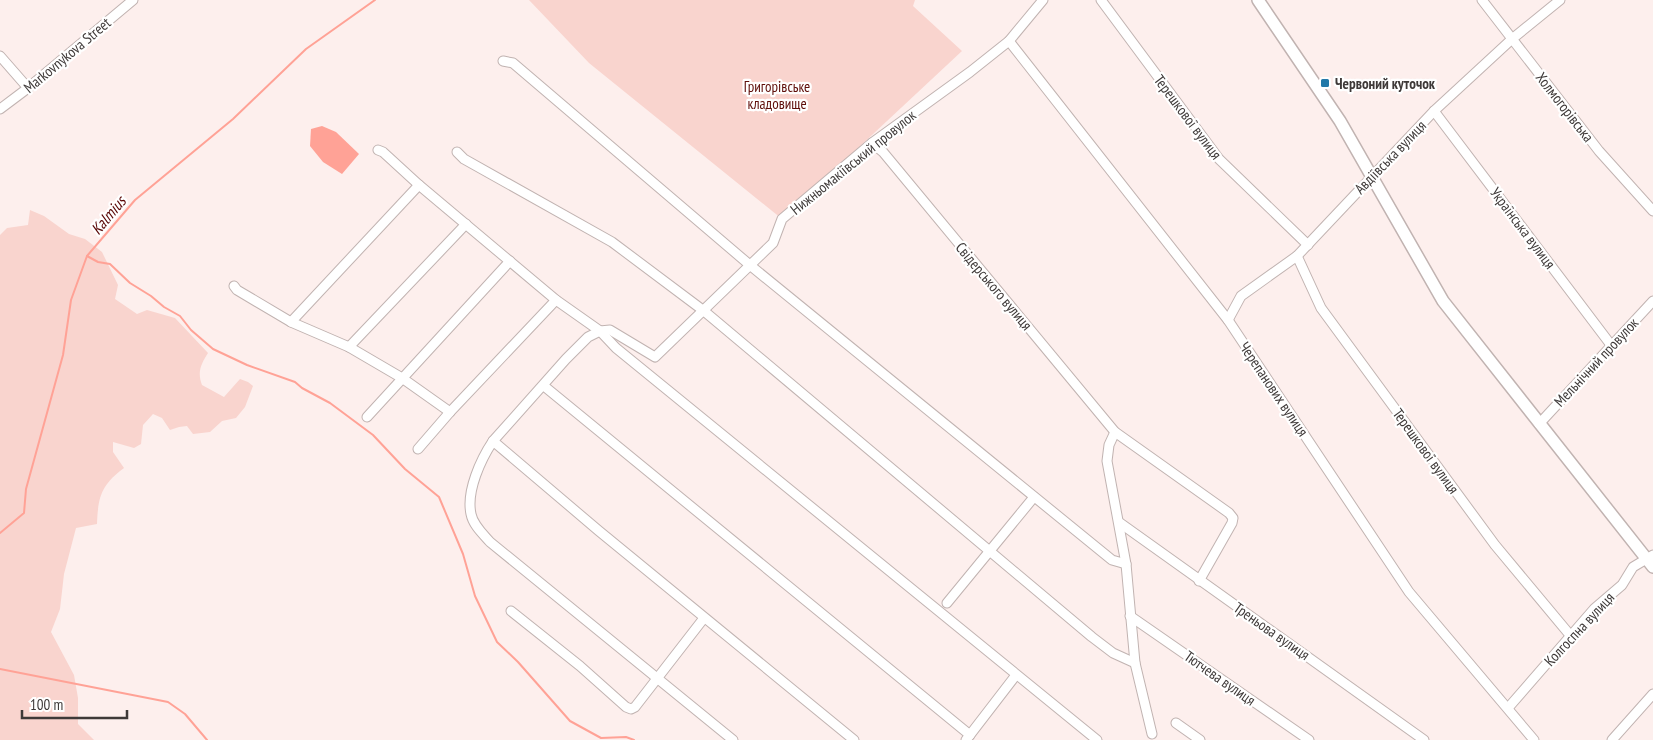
<svg xmlns="http://www.w3.org/2000/svg" width="1653" height="740" font-family="'PT Sans Narrow',sans-serif">
	<rect width="100%" height="100%" fill="#fdefed"/>
	<g fill="#f9d4ce">
		<polygon points="529,0 915,0 913,6 962,51 782,219 589,63"/>
		<path d="M 30,210 L 44,216 L 69,234 L 85,239 L 102,252 L 118,285 L 115,299 L 137,314 L 147,310 L 175,318 L 208,353 C 201,364 197,372 202,385 L 224,397 L 240,379 L 248,382 L 253,386 L 245,407 L 236,418 L 222,421 L 210,432 L 193,434 L 187,426 L 179,427 L 170,430 L 162,418 L 153,414 L 143,425 L 141,444 L 134,448 L 113,442 L 113,452 L 124,468 C 101,485 98,497 97,524 L 76,528 L 64,574 L 60,609 L 51,632 L 74,675 L 78,698 L 78,724 L 94,740 L 0,740 L 0,235 L 7,228 L 28,225 Z"/>
	</g>
	<polygon fill="#ffa296" points="322,126 336,132 359,154 342,174 323,162 310,146 311,129"/>
	<g fill="none" stroke-linecap="round" stroke-linejoin="round">
		<g stroke="#ffa296" stroke-width="2">
			<polyline points="87,256 98,262 110,264 130,283 151,296 164,307 180,316 191,330 213,349 247,365 295,382 302,388 330,403 373,435 405,469 439,497 463,554 475,596 497,642 518,662 570,721 601,738 626,737 634,740"/>
			<polyline points="0,533 24,513 26,489 63,355 71,300 87,256 135,200 233,119 306,49 375,0"/>
			<polyline points="0,669 168,702 185,714 207,740"/>
		</g>
		<g stroke="#c1b3b1" stroke-width="11">
			<g id="street">
				<polyline points="1101,0 1219,159 1308,245"/>
				<polyline points="1482,0 1599,151 1653,211"/>
				<polyline points="1009,41 1228,320 1409,592 1534,740"/>
				<polyline points="0,56 28,88"/>
				<polyline points="503,61 513,63 751,266 1112,560 1126,564"/>
				<polyline points="0,109 28,88 133,0"/>
				<polyline points="1434,111 1611,345"/>
				<polyline points="872,143 883,152 1115,432 1229,513 1233,518 1232,523 1199,581"/>
				<polyline points="378,150 383,152 419,185 556,300 600,331 616,348 1097,740"/>
				<polyline points="457,152 464,159 612,242 704,311 1092,637 1113,653 1135,663"/>
				<polyline points="1297,256 1321,308 1495,545 1570,635"/>
				<polyline points="234,286 237,290 291,322 349,347 402,378 450,412"/>
				<polyline points="1228,320 1241,296 1297,256 1434,111 1512,39 1560,0"/>
				<polyline points="291,322 419,185"/>
				<polyline points="349,347 466,224"/>
				<polyline points="544,386 970,735"/>
				<polyline points="367,417 510,261"/>
				<polyline points="1539,424 1653,301"/>
				<polyline points="1115,432 1109,445 1107,461 1126,564 1135,663 1152,734"/>
				<polyline points="493,441 599,531 854,740"/>
				<polyline points="418,449 450,412 556,300"/>
				<polyline points="1120,523 1424,740"/>
				<polyline points="947,603 1034,497"/>
				<polyline points="511,611 580,666 626,707 631,709 635,707 704,618"/>
				<polyline points="1130,616 1309,740"/>
				<polyline points="1508,708 1594,609 1622,585 1633,567 1653,555"/>
				<polyline points="1176,723 1200,740"/>
				<path d="M 733,740 L 490,542 C 483,534 473,525 471,514 C 466,491 481,459 493,441 L 566,359 L 588,337 L 600,331 L 610,330 L 655,357 L 773,243 L 782,219 L 872,143 L 970,72 L 1009,41 L 1043,0"/>
				<polyline points="966,740 1016,675"/>
				<polyline points="1612,740 1653,694"/>
			</g>
		</g>
		<g stroke="#c1b3b1" stroke-width="14">
			<polyline id="secondary" points="1258,0 1340,121 1443,301 1653,567"/>
		</g>
		<use href="#street" stroke="#fff" stroke-width="9"/>
		<use href="#secondary" stroke="#fff" stroke-width="11"/>
	</g>
	<rect fill="#2278a8" stroke="#fff" stroke-width="2" x="1320" y="78" width="10" height="10" rx="2.5"/>
	<g text-anchor="middle" dominant-baseline="central" stroke-width="4.5" stroke-linejoin="round" paint-order="stroke">
		<g font-size="15" fill="#3e3938" stroke="#fff">
			<text transform="translate(67 55) rotate(-40)">Markovnykova Street</text>
			<text transform="translate(1565 107) rotate(52)">Холмогорівська</text>
			<text transform="translate(1188 117) rotate(53)">Терешкової вулиця</text>
			<text transform="translate(1390 157) rotate(-46)">Авдіївська вулиця</text>
			<text transform="translate(853 162) rotate(-39)">Нижньомакіївський провулок</text>
			<text transform="translate(1523 228) rotate(53)">Українська вулиця</text>
			<text transform="translate(994 286) rotate(50)">Свiдерського вулиця</text>
			<text transform="translate(1596 362) rotate(-47)">Мельнiчний провулок</text>
			<text transform="translate(1274 389) rotate(56)">Черепанових вулиця</text>
			<text transform="translate(1426 451) rotate(54)">Терешкової вулиця</text>
			<text transform="translate(1579 629) rotate(-47)">Колгоспна вулиця</text>
			<text transform="translate(1272 631) rotate(35)">Треньова вулиця</text>
			<text transform="translate(1220 678) rotate(35)">Тютчева вулиця</text>
		</g>
		<g font-size="15" font-weight="bold" fill="#3e3938" stroke="#fff" text-anchor="start">
			<text x="1335" y="83">Червоний куточок</text>
		</g>
		<g font-size="15" fill="#5f0e0a" stroke="#fff">
			<text x="777" y="86">Григорівське<tspan x="777" dy="17">кладовище</tspan></text>
		</g>
		<g font-size="16" font-style="italic" fill="#580504" stroke="#fff">
			<text transform="translate(108 215) rotate(-50)">Kalmius</text>
		</g>
	</g>
	<path d="M22 710v8h105v-8" fill="none" stroke="#3e3938" stroke-width="2.5"/>
	<text x="30" y="710" font-size="15" fill="#3e3938" stroke="#ffffff" stroke-width="4" paint-order="stroke">100 m</text>
</svg>
